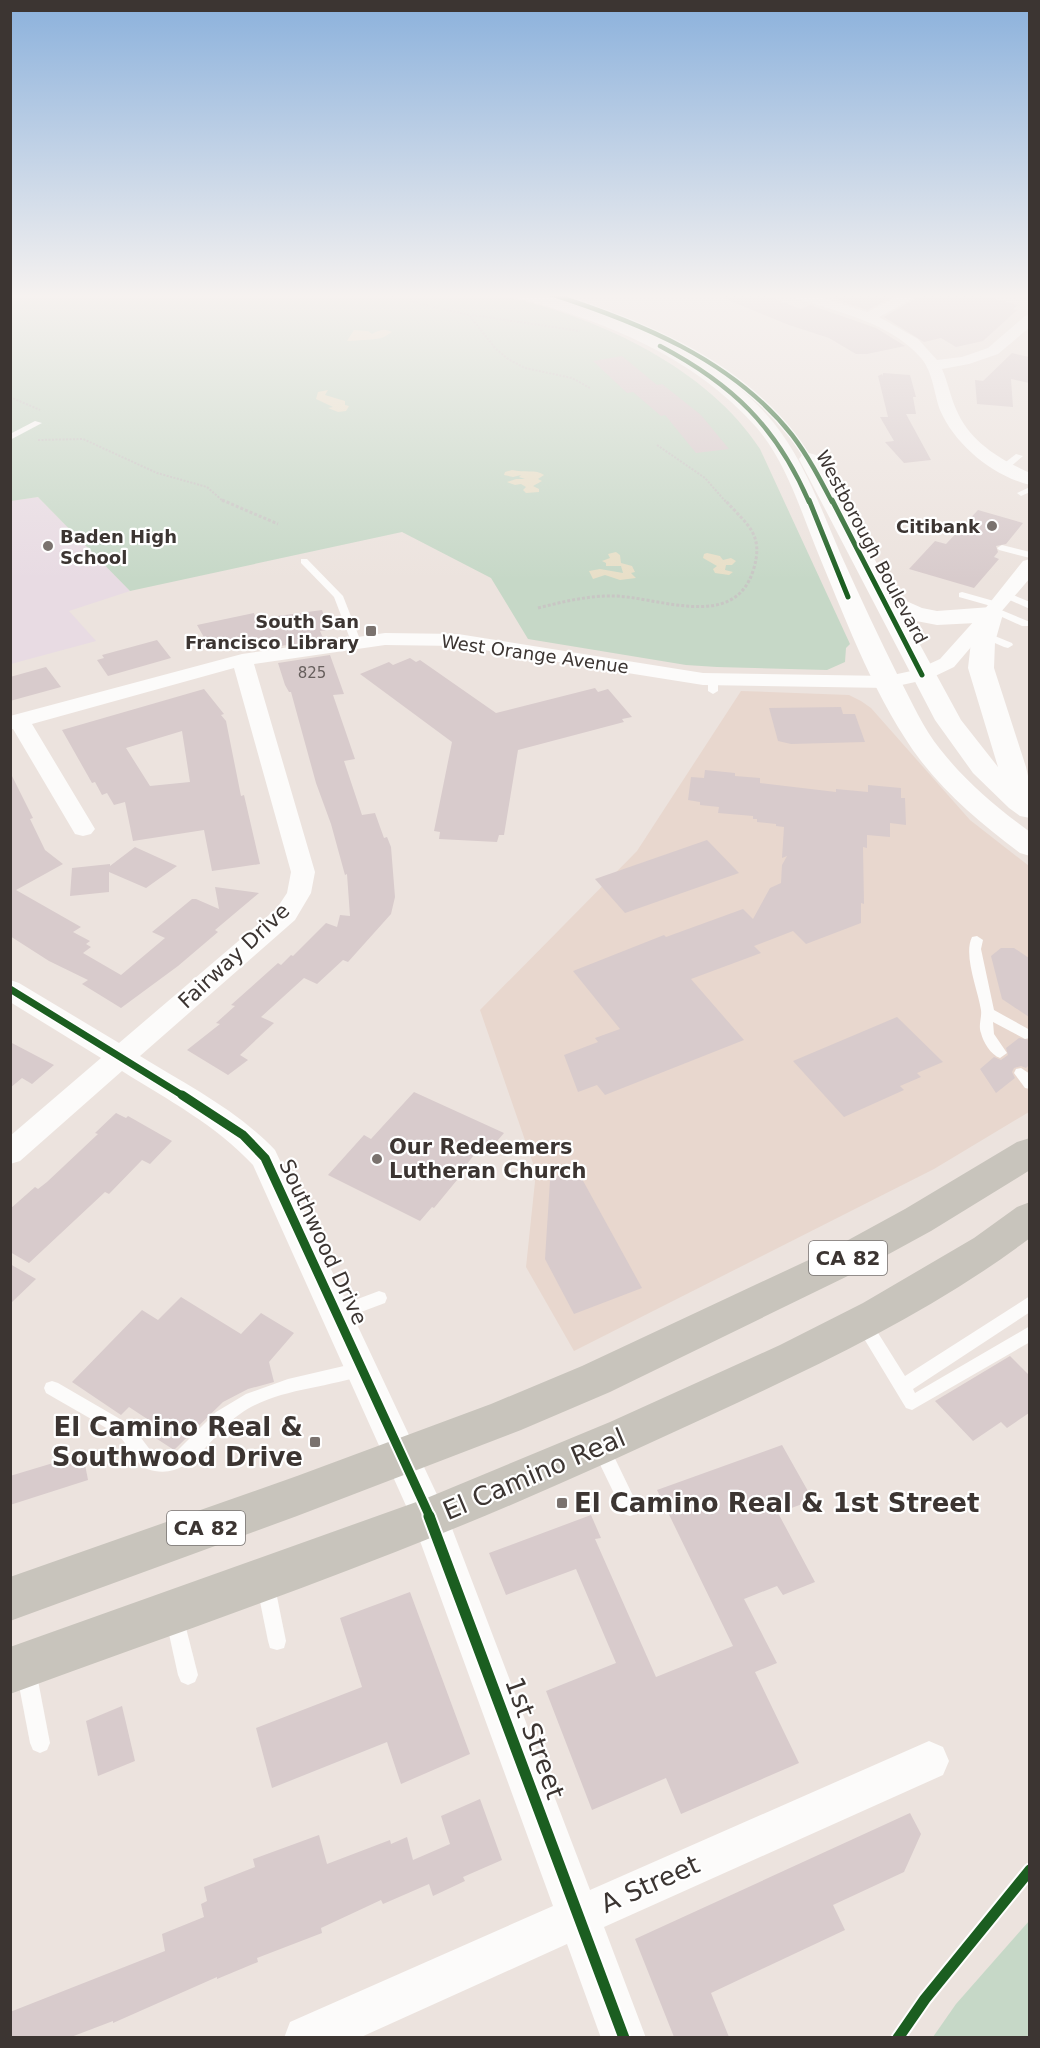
<svg xmlns="http://www.w3.org/2000/svg" width="1040" height="2048" font-family="'DejaVu Sans',sans-serif">
	<rect width="100%" height="100%" fill="#ece3de"/>
	<polygon fill="#e8d7ce" points="741,691 849,695 861,701 871,708 970,820 1029,866 1029,1112 934,1169 574,1351 526,1267 536,1172 480,1010 637,851"/>
	<polygon fill="#e8dbe3" points="38,497 130,591 69,611 96,641 11,664 11,501"/>
	<g fill="#c6d8c7">
		<path d="M 10,293 L 487,293 C 585,311 704,363 760,449 L 850,644 L 846,648 L 845,662 L 827,670 L 717,667 L 686,665 L 528,639 L 491,578 L 402,532 L 130,591 L 38,497 L 11,501 Z"/>
		<polygon points="1029,1921 1029,2037 933,2037 956,2004"/>
	</g>
	<g fill="#e8dfc8">
		<path d="M 354,330 L 368,331 L 372,334 C 378,331 383,327 392,332 C 387,335 383,338 381,338 C 380,339 350,341 347,341 Z"/>
		<polygon points="328,390 325,395 345,401 345,405 349,406 346,411 338,412 328,408 333,407 316,399 318,392"/>
		<path d="M 512,470 C 524,473 536,469 544,475 L 538,479 L 542,481 L 533,486 L 539,489 L 539,492 L 526,493 L 523,490 L 526,487 L 521,484 L 515,485 L 507,482 L 516,479 L 525,479 L 519,477 L 521,475 L 513,477 L 504,475 L 505,472 Z"/>
		<polygon points="616,552 620,555 621,563 632,566 635,572 631,573 636,578 620,580 605,575 593,579 589,571 600,569 623,573 621,566 606,566 606,563 602,561 610,558 608,554"/>
		<polygon points="707,553 720,556 723,560 731,558 736,561 732,565 726,565 725,570 733,572 729,575 715,573 713,569 717,566 703,558 704,554"/>
	</g>
	<g fill="#d8cbcc" fill-rule="evenodd">
		<polygon points="711,293 759,293 801,309 810,305 876,328 905,346 867,354 856,354 829,338 789,325"/>
		<polygon points="840,293 856,296 863,293 900,293 867,310 829,297"/>
		<polygon points="925,293 974,293 1018,305 1013,309 1017,310 983,341 956,347 941,338 924,342 884,317"/>
		<polygon points="1012,353 1029,357 1029,383 1011,379 1013,407 977,404 975,380 983,381"/>
		<polygon points="622,356 657,385 662,384 701,415 729,449 696,453 665,415 661,416 633,392 627,393 593,361"/>
		<polygon points="883,373 910,375 916,397 913,397 916,414 906,414 931,460 904,463 885,442 894,441 880,417 888,417 878,376 882,374 883,376"/>
		<polygon points="978,510 1023,523 1006,544 996,546 998,552 994,557 999,559 974,588 909,569 935,541 946,544"/>
		<polygon points="322,610 329,630 320,631 324,640 273,647 270,638 249,639 210,648 197,625 254,613 256,619"/>
		<polygon points="157,640 171,658 108,676 97,660 104,658 102,655"/>
		<polygon points="330,655 344,694 333,695 355,759 344,761 362,815 375,813 384,838 387,837 391,847 395,897 391,914 348,962 343,960 317,984 304,978 261,1017 274,1023 240,1055 248,1060 228,1075 187,1050 220,1024 216,1023 235,1006 231,1005 278,963 281,965 291,955 293,956 326,923 337,927 340,915 350,916 347,874 345,875 331,824 316,783 291,692 289,692 285,685 278,663"/>
		<polygon points="410,658 416,662 420,660 496,713 595,688 598,692 608,689 632,717 622,719 624,722 518,750 504,835 499,835 497,842 439,839 440,832 434,831 452,742 360,674 389,662 393,665"/>
		<polygon points="46,667 61,687 10,701 10,677"/>
		<path d="M 204,689 L 224,714 L 221,715 L 226,721 L 241,796 L 244,795 L 260,864 L 212,871 L 204,830 L 133,841 L 125,802 L 114,805 L 107,793 L 102,795 L 95,782 L 92,783 L 62,730 ZM 182,731 L 190,782 L 150,786 L 126,748 Z"/>
		<polygon points="841,707 843,714 855,714 865,742 791,744 778,741 769,708"/>
		<polygon points="705,770 735,773 735,776 760,778 760,783 836,792 836,789 868,792 868,785 901,788 901,798 905,798 906,825 890,823 890,837 867,835 867,848 863,847 864,904 861,903 861,923 806,944 793,931 754,946 761,953 691,979 744,1040 605,1095 597,1085 578,1092 564,1055 598,1042 595,1038 620,1029 573,971 664,935 666,937 743,909 753,919 770,888 781,883 782,865 787,856 782,858 784,827 776,826 776,824 757,822 757,819 753,819 753,816 718,813 719,807 700,805 700,802 688,800 691,777 704,778"/>
		<polygon points="10,772 33,818 30,819 45,850 63,864 16,890 81,927 73,932 90,941 86,944 91,947 83,953 121,975 165,938 152,932 192,899 196,899 219,909 215,887 259,893 215,930 218,932 178,966 121,1008 82,984 88,980 49,961 10,936"/>
		<polygon points="707,840 739,873 625,913 595,879"/>
		<polygon points="135,847 177,866 146,888 109,872 109,892 70,896 72,868 110,864 110,866"/>
		<polygon points="1001,948 1014,948 1029,958 1029,1017 1002,999 991,956"/>
		<polygon points="897,1017 943,1062 917,1073 921,1077 900,1086 904,1090 844,1117 793,1061"/>
		<polygon points="1019,1038 1029,1040 1029,1065 1026,1068 1021,1066 1014,1068 1012,1072 1015,1078 996,1093 980,1069 994,1057 1001,1060 1008,1055 1006,1048"/>
		<polygon points="10,1042 54,1065 32,1084 22,1078 10,1088"/>
		<polygon points="414,1092 504,1133 486,1154 478,1150 455,1179 457,1180 434,1208 432,1207 420,1221 328,1175 364,1135 371,1139"/>
		<polygon points="116,1113 126,1118 128,1116 172,1141 150,1164 142,1160 109,1194 105,1192 29,1263 10,1252 10,1209 35,1187 38,1189 47,1182 98,1134 95,1133"/>
		<polygon points="576,1168 642,1288 574,1314 545,1259 550,1180"/>
		<polygon points="10,1264 36,1279 10,1304"/>
		<polygon points="181,1297 241,1334 261,1313 294,1333 269,1362 274,1382 248,1389 223,1402 174,1450 154,1437 161,1428 129,1407 121,1415 72,1382 142,1310 158,1320"/>
		<polygon points="1010,1356 1029,1375 1029,1413 1007,1428 1001,1422 973,1441 935,1401"/>
		<polygon points="782,1445 813,1500 778,1513 815,1582 783,1595 777,1586 744,1599 777,1663 755,1672 799,1763 681,1814 666,1778 592,1810 546,1691 616,1663 576,1569 506,1595 489,1553 591,1515 601,1538 595,1539 656,1677 733,1646 657,1490"/>
		<polygon points="83,1454 88,1480 10,1505 10,1476"/>
		<polygon points="410,1592 470,1754 401,1784 387,1742 272,1788 256,1728 362,1687 340,1618"/>
		<polygon points="122,1706 135,1761 98,1776 86,1721"/>
		<polygon points="480,1799 502,1860 463,1877 465,1881 433,1896 429,1884 383,1904 381,1900 321,1928 322,1933 257,1958 258,1962 217,1979 217,1977 113,2023 113,2021 71,2037 10,2037 10,2012 165,1951 162,1934 204,1917 201,1904 207,1901 204,1887 255,1867 253,1859 319,1835 327,1864 390,1840 391,1844 407,1837 413,1860 450,1844 441,1816"/>
		<polygon points="910,1813 921,1834 904,1872 833,1905 845,1930 711,1993 729,2037 674,2037 635,1939"/>
	</g>
	<g fill="none" stroke-linecap="round" stroke-linejoin="round">
		<g stroke="#c8c6c4" stroke-width="2" stroke-dasharray="2 1.5" stroke-linecap="butt">
			<polyline points="375,293 469,315 495,348 508,359 525,368 572,378 590,388"/>
			<polyline points="472,315 580,331"/>
			<polyline points="10,397 40,410"/>
			<polyline points="38,440 83,439 157,473 207,487 224,502"/>
			<polyline points="657,445 705,478 726,502"/>
		</g>
		<g stroke="#c8c6c4" stroke-width="3" stroke-dasharray="3 2" stroke-linecap="butt">
			<polyline points="222,500 278,524"/>
			<path d="M 538,608 C 562,602 586,596 610,596 C 655,595 733,633 753,571 C 765,534 747,525 725,500"/>
		</g>
		<g fill="#fcfbfa" fill-rule="evenodd">
			<polygon points="612,293 619,293 615,295"/>
			<polygon points="35,421 42,423 10,440 10,434"/>
			<polygon points="1016,454 1023,456 1008,469 1002,469 1002,465"/>
			<polygon points="1030,487 1030,492 1021,496 1017,493"/>
			<polygon points="1002,545 1030,552 1030,558 999,550 997,548"/>
			<polygon points="301,559 307,559 343,596 361,642 360,644 352,644 334,597 301,563"/>
			<polygon points="962,592 1001,603 1003,605 998,608 959,597 959,593"/>
			<polygon points="1006,592 1030,602 1030,609 1003,597 1003,593"/>
			<polygon points="994,607 1030,622 1030,626 1022,626 991,612 991,608"/>
			<polygon points="985,632 1012,643 1013,645 1008,648 1004,647 981,637 980,635"/>
			<polygon points="713,676 718,679 718,691 713,694 708,691 708,679"/>
			<path d="M 977,936 L 983,940 L 981,949 L 994,1010 L 1030,1030 L 1030,1038 L 1025,1039 L 993,1022 L 994,1034 L 1007,1053 L 1000,1058 C 991,1055 983,1042 981,1033 C 978,1025 982,1018 981,1010 C 978,990 963,955 972,937 Z"/>
			<polygon points="1021,1068 1030,1074 1030,1089 1025,1088 1014,1073 1016,1069"/>
			<polygon points="379,1291 385,1293 387,1298 385,1303 337,1321 331,1319 329,1314 331,1309"/>
			<polygon points="1030,1296 1030,1312 913,1389 915,1393 1030,1326 1030,1342 912,1410 906,1408 854,1322 856,1317 862,1315 868,1317 905,1376"/>
			<path d="M 361,1362 L 367,1364 L 369,1369 L 367,1374 C 325,1389 277,1388 240,1414 C 210,1434 190,1484 147,1469 C 136,1465 129,1447 121,1438 C 115,1432 105,1428 98,1423 C 81,1413 63,1403 46,1393 L 44,1388 L 46,1383 L 52,1381 L 58,1383 L 132,1426 L 154,1455 L 161,1457 L 175,1453 L 216,1412 L 246,1394 L 288,1379 Z"/>
			<polygon points="600,1438 606,1440 636,1502 639,1508 636,1514 630,1516 624,1514 591,1446 594,1440"/>
			<polygon points="265,1573 272,1576 274,1582 286,1641 284,1648 277,1650 270,1648 268,1641 256,1582 258,1576"/>
			<polygon points="174,1607 181,1609 183,1616 198,1675 195,1682 188,1685 181,1682 178,1675 165,1616 167,1609"/>
			<polygon points="26,1660 33,1663 36,1670 50,1743 47,1750 40,1753 33,1750 30,1743 16,1670 19,1663"/>
		</g>
		<g fill="#fcfbfa" fill-rule="evenodd">
			<path d="M 787,293 L 808,293 L 867,312 L 905,293 L 923,293 L 879,317 L 918,339 L 937,360 L 962,357 L 988,348 L 1025,316 L 1030,315 L 1030,327 L 998,354 L 969,364 L 942,369 C 948,382 950,396 956,409 C 969,441 999,459 1030,473 L 1030,485 C 993,476 955,445 940,410 C 934,394 933,372 921,358 C 889,321 833,311 789,296 Z"/>
			<path d="M 1030,559 L 1030,578 L 954,667 L 929,679 L 888,688 L 703,685 L 458,646 L 385,645 L 254,664 L 315,872 L 311,893 L 295,920 L 140,1056 C 187,1085 237,1110 275,1150 L 448,1518 L 590,1890 L 929,1741 L 943,1747 L 949,1761 L 943,1775 L 604,1927 L 646,2038 L 601,2038 L 567,1944 L 359,2038 L 284,2038 L 290,2022 L 553,1906 L 412,1519 L 253,1165 C 216,1125 168,1100 122,1071 L 20,1161 L 10,1164 L 10,1136 L 101,1058 L 10,1002 L 10,980 L 19,983 L 119,1043 L 277,908 L 287,893 L 291,872 L 234,668 L 32,724 L 95,829 L 91,834 L 83,836 L 75,834 L 13,729 L 10,729 L 10,716 L 242,654 L 385,633 L 458,634 L 703,673 L 888,676 L 916,670 L 940,659 L 984,610 L 1023,561 Z"/>
		</g>
		<g fill="#fcfbfa" fill-rule="evenodd">
			<path d="M 511,293 C 555,292 598,309 637,327 C 688,349 738,379 773,422 C 805,462 821,509 841,555 C 860,597 879,638 899,678 C 912,702 923,728 940,749 C 965,781 997,808 1030,832 L 1030,856 L 1020,853 C 984,826 949,797 921,761 C 877,703 848,625 820,558 C 802,515 788,465 757,428 C 694,356 604,321 514,297 Z"/>
			<path d="M 809,453 L 816,455 L 819,459 L 895,596 L 922,608 L 937,611 L 991,607 L 1000,609 L 1003,614 L 995,642 L 994,668 L 1026,767 L 1030,785 L 1030,818 L 1020,816 L 1009,808 L 973,773 L 935,720 L 799,459 L 802,455 ZM 906,619 L 937,625 L 976,623 L 971,642 L 968,668 L 998,767 L 961,720 Z"/>
		</g>
		<g fill="#c8c4bc" fill-rule="evenodd">
			<polygon points="1030,1138 1030,1170 931,1231 856,1272 610,1392 521,1430 297,1516 10,1621 10,1577 297,1476 491,1404 582,1366 830,1250 905,1209 1017,1142"/>
			<path d="M 1030,1202 L 1030,1238 C 932,1312 821,1364 711,1415 C 622,1456 533,1497 443,1533 C 300,1591 155,1641 10,1694 L 10,1647 L 422,1500 L 610,1422 L 780,1345 L 863,1303 L 974,1238 L 1017,1207 Z"/>
		</g>
		<g stroke="#fff" stroke-width="7">
			<g id="cycleway-far4">
				<path d="M 548,293 C 638,322 732,359 792,435 C 808,456 820,479 832,502"/>
				<path d="M 660,346 C 732,384 776,426 809,502"/>
			</g>
		</g>
		<g stroke="#fff" stroke-width="8">
			<g id="cycleway-far3">
				<polyline points="809,500 848,597"/>
				<polyline points="832,500 922,675"/>
			</g>
		</g>
		<g stroke="#fff" stroke-width="10">
			<polyline id="cycleway-far2" points="10,989 185,1097"/>
		</g>
		<g stroke="#fff" stroke-width="13">
			<polyline id="cycleway-far1" points="182,1095 243,1135 265,1158 430,1517"/>
		</g>
		<g stroke="#fff" stroke-width="15">
			<g id="cycleway">
				<polyline points="429,1516 624,2038"/>
				<polyline points="898,2038 925,1999 1030,1870"/>
			</g>
		</g>
		<use href="#cycleway-far4" stroke="#1b5e20" stroke-width="4.5"/>
		<use href="#cycleway-far3" stroke="#1b5e20" stroke-width="5"/>
		<use href="#cycleway-far2" stroke="#1b5e20" stroke-width="7"/>
		<use href="#cycleway-far1" stroke="#1b5e20" stroke-width="9"/>
		<use href="#cycleway" stroke="#1b5e20" stroke-width="11"/>
	</g>
	<linearGradient id="sky" x2="0" y2="1"><stop stop-color="#8bb1dc"/><stop offset="0.51" stop-color="#f6f2f0"/><stop offset="1" stop-color="#f6f2f0" stop-opacity="0"/></linearGradient>
	<rect width="1040" height="580" fill="url(#sky)"/>
	<g fill="#7a726e" stroke="#fff" stroke-width="2">
		<circle cx="992" cy="526" r="6"/>
		<circle cx="48" cy="546" r="6"/>
		<rect x="365" y="625" width="12" height="12" rx="3"/>
		<circle cx="377" cy="1159" r="6"/>
		<rect x="309" y="1436" width="12" height="12" rx="3"/>
		<rect x="556" y="1497" width="12" height="12" rx="3"/>
	</g>
	<g text-anchor="middle" dominant-baseline="central" stroke-width="4.5" stroke-linejoin="round" paint-order="stroke">
		<g font-size="15" fill="#665e5c">
			<text x="312" y="673">825</text>
		</g>
		<g font-size="18" font-weight="bold" fill="#3c3532" stroke="#fff" text-anchor="end">
			<text x="980" y="526">Citibank</text>
			<text x="60" y="536" text-anchor="start">Baden High<tspan x="60" dy="21">School</tspan></text>
			<text x="359" y="621">South San<tspan x="359" dy="21">Francisco Library</tspan></text>
		</g>
		<g font-size="18" fill="#3c3532" stroke="#fff">
			<text transform="translate(872 547) rotate(62)">Westborough Boulevard</text>
			<text transform="translate(535 654) rotate(8)">West Orange Avenue</text>
		</g>
		<g fill="#fff" stroke="#767270" stroke-width="1.5">
			<rect x="809" y="1241" width="78" height="34" rx="4.5"/>
			<rect x="167" y="1511" width="78" height="34" rx="4.5"/>
		</g>
		<g font-size="20" font-weight="bold" fill="#3c3532">
			<text x="848" y="1258">CA 82</text>
			<text x="206" y="1528">CA 82</text>
		</g>
		<g font-size="21" fill="#3c3532" stroke="#fff">
			<text transform="translate(234 956) rotate(-43)">Fairway Drive</text>
			<text transform="translate(323 1242) rotate(65)">Southwood Drive</text>
		</g>
		<g font-size="21" font-weight="bold" fill="#3c3532" stroke="#fff" text-anchor="start">
			<text x="389" y="1147">Our Redeemers<tspan x="389" dy="24">Lutheran Church</tspan></text>
		</g>
		<g font-size="26" font-weight="bold" fill="#3c3532" stroke="#fff" text-anchor="end">
			<text x="303" y="1427">El Camino Real &amp;<tspan x="303" dy="30">Southwood Drive</tspan></text>
			<text x="574" y="1503" text-anchor="start">El Camino Real &amp; 1st Street</text>
		</g>
		<g font-size="26" fill="#3c3532" stroke="#fff">
			<text transform="translate(534 1474) rotate(-23)">El Camino Real</text>
			<text transform="translate(535 1738) rotate(70)">1st Street</text>
			<text transform="translate(650 1884) rotate(-24)">A Street</text>
		</g>
	</g>
	<rect width="1040" height="2048" fill="none" stroke="#3c3532" stroke-width="24"/>
</svg>
